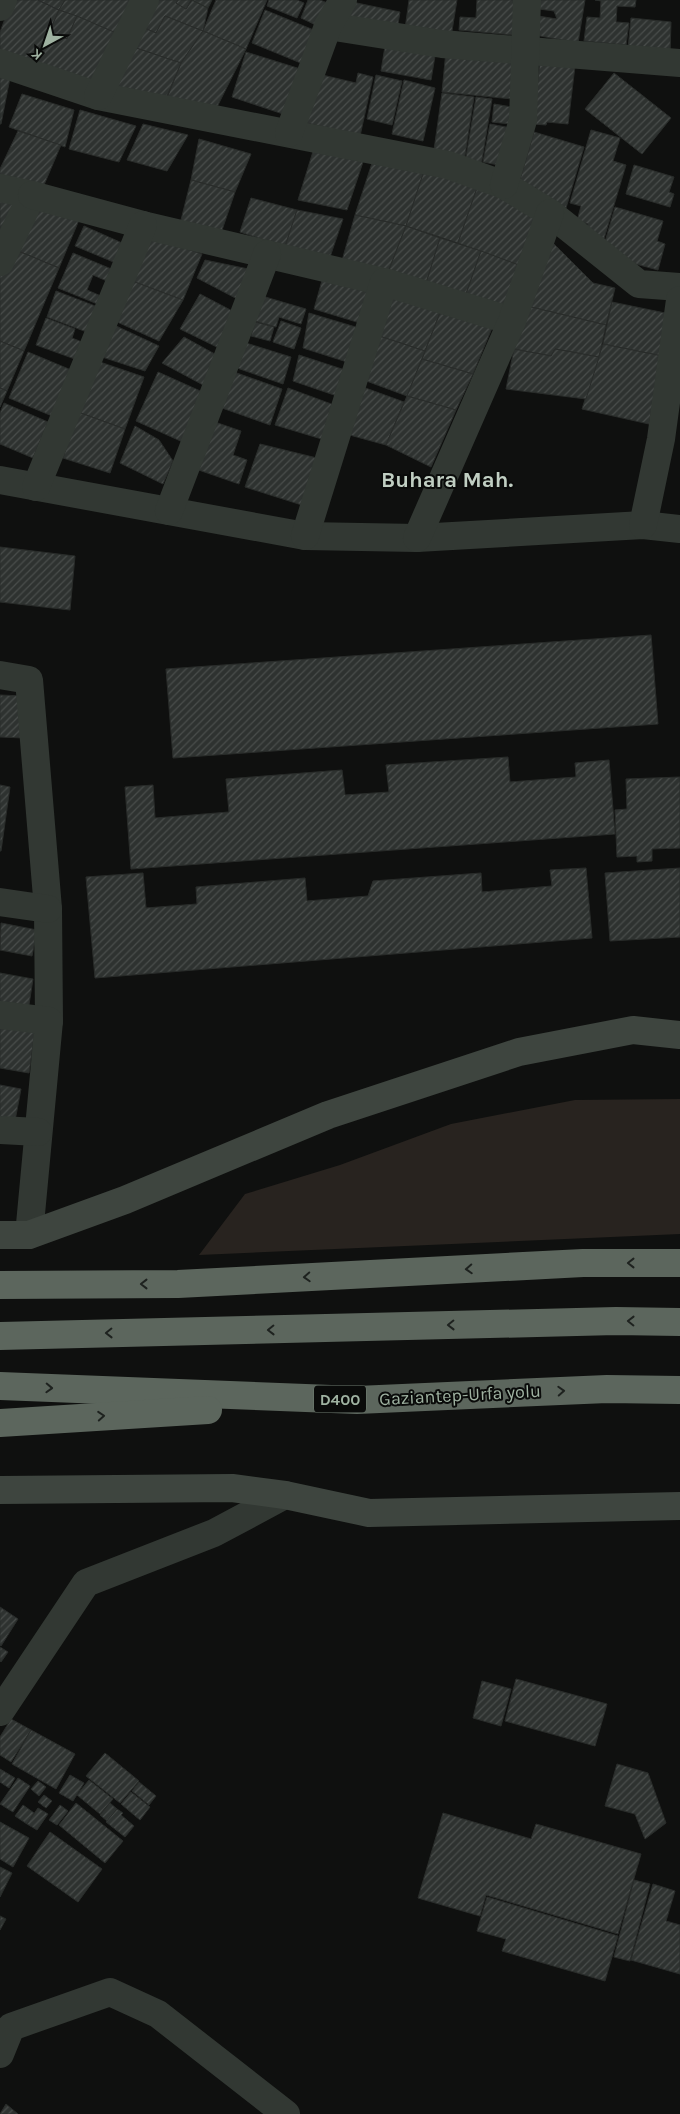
<svg xmlns="http://www.w3.org/2000/svg" width="680" height="2114" font-family="Karla,sans-serif">
	<defs>
		<pattern id="building-hatch" width="6" height="6" patternUnits="userSpaceOnUse" patternTransform="scale(1.25)"><rect width="6" height="6" fill="#2e3230"/><path d="M-1 1l2-2M0 6l6-6M5 7l2-2" fill="none" stroke="#494d4b"/></pattern>
	</defs>
	<rect width="100%" height="100%" fill="#0f100f"/>
	<polygon fill="#28231f" points="680,1099 680,1234 199,1255 245,1194 340,1165 451,1124 575,1100"/>
	<g fill="url(#building-hatch)" stroke="#292c2a">
		<polygon points="12,0 38,0 59,10 36,63 0,52 0,32"/>
		<polygon points="38,0 65,0 59,10"/>
		<polygon points="65,0 140,0 123,36 59,10"/>
		<polygon points="153,0 178,0 176,3 186,9 192,0 208,8 203,31 165,16 156,33 140,26"/>
		<polygon points="178,0 191,0 186,9 176,3"/>
		<polygon points="192,0 212,0 208,8"/>
		<polygon points="216,0 267,0 246,49 203,31"/>
		<polygon points="269,0 297,0 304,3 297,18 267,6"/>
		<polygon points="308,0 320,0 330,4 320,27 301,18"/>
		<polygon points="409,0 457,0 451,37 405,29"/>
		<polygon points="477,0 516,0 513,35 459,30 460,17 476,18"/>
		<polygon points="540,0 585,0 578,43 535,35 538,16 557,19 554,11 539,9"/>
		<polygon points="595,0 636,0 635,7 617,6 616,22 629,23 626,45 584,41 587,17 600,18 601,1"/>
		<polygon points="352,2 400,12 397,30 348,20"/>
		<polygon points="59,10 77,16 67,39 49,33"/>
		<polygon points="265,10 321,33 308,66 252,43"/>
		<polygon points="77,16 123,36 97,85 36,63 49,33 67,39"/>
		<polygon points="165,16 203,31 181,63 130,46 140,26 156,33"/>
		<polygon points="631,18 671,22 670,54 628,49"/>
		<polygon points="203,31 246,49 217,107 167,98 181,63"/>
		<polygon points="386,40 436,50 431,80 381,71"/>
		<polygon points="130,46 181,63 164,103 110,92"/>
		<polygon points="446,51 517,59 512,99 442,92"/>
		<polygon points="246,52 307,71 292,117 232,97"/>
		<polygon points="540,61 575,66 568,124 547,122 546,125 533,124"/>
		<polygon points="314,73 356,83 358,73 373,77 360,136 303,122"/>
		<polygon points="614,73 671,118 642,154 585,109"/>
		<polygon points="0,75 10,78 1,124 0,124"/>
		<polygon points="376,75 402,81 392,125 367,119"/>
		<polygon points="404,80 435,88 423,141 392,134"/>
		<polygon points="442,93 474,97 464,162 433,157"/>
		<polygon points="22,94 74,110 65,147 9,127"/>
		<polygon points="476,97 492,99 481,166 465,163"/>
		<polygon points="494,104 512,107 510,124 492,122"/>
		<polygon points="80,110 136,126 119,162 69,149"/>
		<polygon points="143,124 188,135 167,171 127,160"/>
		<polygon points="490,124 511,128 504,166 483,162"/>
		<polygon points="591,130 620,138 613,161 626,165 603,242 584,235 588,224 577,221 581,206 570,203"/>
		<polygon points="18,131 61,145 41,192 0,180 0,169"/>
		<polygon points="534,132 584,147 566,208 535,193 536,188 519,183"/>
		<polygon points="199,139 251,154 235,192 191,180"/>
		<polygon points="315,145 365,156 347,210 298,200"/>
		<polygon points="375,154 425,168 406,226 355,215"/>
		<polygon points="634,165 674,177 669,192 674,194 670,207 626,194"/>
		<polygon points="425,168 477,188 458,243 406,226"/>
		<polygon points="191,180 235,192 220,236 180,224"/>
		<polygon points="477,188 544,211 524,267 458,243"/>
		<polygon points="0,196 19,200 0,235"/>
		<polygon points="251,198 297,210 285,247 240,232"/>
		<polygon points="31,200 79,220 59,268 11,248"/>
		<polygon points="615,207 663,221 657,241 665,244 658,270 621,260 603,249"/>
		<polygon points="297,210 343,219 329,260 285,247"/>
		<polygon points="355,215 406,226 387,275 341,264"/>
		<polygon points="84,226 131,247 123,266 75,246"/>
		<polygon points="406,226 440,238 425,287 387,275"/>
		<polygon points="152,237 202,254 183,300 132,281"/>
		<polygon points="547,237 593,283 615,288 606,325 531,307"/>
		<polygon points="440,238 481,251 464,300 425,287"/>
		<polygon points="11,248 59,268 24,351 0,341 0,276"/>
		<polygon points="481,251 524,267 504,312 464,300"/>
		<polygon points="73,253 121,273 116,285 93,275 87,290 108,299 105,307 58,288"/>
		<polygon points="205,260 258,271 245,303 197,278"/>
		<polygon points="323,277 369,291 360,323 314,309"/>
		<polygon points="132,281 183,300 159,341 115,321"/>
		<polygon points="56,291 103,309 92,334 47,317"/>
		<polygon points="200,294 240,315 223,350 180,329"/>
		<polygon points="389,294 441,310 425,351 376,335"/>
		<polygon points="262,296 306,309 301,324 279,317 276,327 255,321"/>
		<polygon points="612,302 670,314 662,356 603,344"/>
		<polygon points="531,307 606,325 599,357 555,349 551,356 514,349"/>
		<polygon points="309,313 359,328 347,362 303,348"/>
		<polygon points="440,313 492,328 473,374 422,359"/>
		<polygon points="46,318 75,329 72,338 92,346 86,363 36,345"/>
		<polygon points="281,321 301,328 294,349 273,342"/>
		<polygon points="255,322 274,327 270,341 251,336"/>
		<polygon points="114,325 159,346 145,371 99,356"/>
		<polygon points="376,335 425,351 407,396 361,379"/>
		<polygon points="184,337 222,358 205,386 162,363"/>
		<polygon points="0,341 24,351 7,391 0,388"/>
		<polygon points="246,343 291,357 283,384 237,368"/>
		<polygon points="603,344 662,356 649,424 582,409"/>
		<polygon points="514,349 551,356 555,349 599,357 586,399 506,389"/>
		<polygon points="28,352 76,372 57,418 9,398"/>
		<polygon points="299,355 345,370 337,396 293,381"/>
		<polygon points="422,359 473,374 456,410 407,396"/>
		<polygon points="97,361 144,377 125,429 78,412"/>
		<polygon points="158,372 207,394 185,443 136,421"/>
		<polygon points="234,372 282,389 270,425 222,408"/>
		<polygon points="360,386 404,402 386,445 346,434"/>
		<polygon points="0,388 7,391 0,407"/>
		<polygon points="288,388 334,405 325,440 275,425"/>
		<polygon points="407,396 456,410 431,467 386,445"/>
		<polygon points="4,403 48,422 33,458 0,444 0,413"/>
		<polygon points="78,412 125,429 110,473 63,458"/>
		<polygon points="209,420 241,431 233,455 247,460 239,484 193,468"/>
		<polygon points="135,426 159,440 173,461 163,484 120,463"/>
		<polygon points="260,444 317,458 305,506 245,487"/>
		<polygon points="0,547 75,556 70,610 0,602"/>
		<polygon points="651,635 658,724 173,758 166,669"/>
		<polygon points="0,695 25,696 23,738 0,737"/>
		<polygon points="508,757 510,782 576,777 575,763 609,760 615,834 131,869 125,787 153,785 155,818 229,812 226,779 342,770 345,795 389,792 386,765"/>
		<polygon points="680,777 680,848 652,849 652,861 637,862 637,856 617,857 615,810 627,809 626,779"/>
		<polygon points="0,785 10,787 1,851 0,851"/>
		<polygon points="586,868 592,938 95,978 86,877 143,873 146,908 197,904 196,887 305,878 307,901 368,896 373,881 481,873 482,892 552,886 550,870"/>
		<polygon points="680,868 680,937 610,941 605,873"/>
		<polygon points="1,923 37,930 32,956 0,950"/>
		<polygon points="0,973 33,979 28,1011 0,1006"/>
		<polygon points="0,1027 35,1032 29,1073 0,1068"/>
		<polygon points="0,1085 21,1089 14,1126 0,1124"/>
		<polygon points="0,1607 18,1619 1,1646 0,1645"/>
		<polygon points="0,1647 8,1652 1,1662 0,1661"/>
		<polygon points="516,1679 607,1704 595,1746 505,1721"/>
		<polygon points="482,1681 511,1689 501,1726 473,1718"/>
		<polygon points="11,1719 31,1730 11,1762 0,1755 0,1737"/>
		<polygon points="31,1730 75,1754 56,1789 12,1764"/>
		<polygon points="105,1753 139,1781 120,1803 86,1776"/>
		<polygon points="617,1764 648,1773 666,1823 645,1839 635,1814 605,1806"/>
		<polygon points="0,1769 15,1778 9,1788 0,1782"/>
		<polygon points="70,1775 84,1783 73,1801 59,1793"/>
		<polygon points="18,1778 30,1786 13,1812 0,1804"/>
		<polygon points="89,1780 113,1799 100,1814 77,1795"/>
		<polygon points="38,1781 46,1787 39,1796 31,1789"/>
		<polygon points="139,1782 156,1796 149,1805 132,1791"/>
		<polygon points="131,1792 150,1807 140,1820 121,1804"/>
		<polygon points="44,1795 52,1801 46,1808 38,1802"/>
		<polygon points="76,1803 123,1841 105,1863 59,1825"/>
		<polygon points="110,1803 117,1809 107,1821 100,1815"/>
		<polygon points="23,1805 34,1813 27,1824 15,1816"/>
		<polygon points="60,1805 68,1811 57,1825 49,1820"/>
		<polygon points="38,1808 48,1814 37,1830 27,1824"/>
		<polygon points="117,1809 123,1813 121,1815 134,1826 125,1837 106,1822"/>
		<polygon points="443,1813 531,1839 536,1824 641,1854 618,1934 486,1895 480,1916 418,1898"/>
		<polygon points="0,1822 29,1838 13,1867 0,1859"/>
		<polygon points="50,1832 102,1869 78,1902 27,1866"/>
		<polygon points="0,1867 12,1873 0,1897"/>
		<polygon points="634,1880 650,1884 630,1961 614,1957"/>
		<polygon points="653,1884 675,1891 666,1921 680,1925 680,1974 631,1960"/>
		<polygon points="487,1897 618,1936 605,1981 502,1951 506,1939 477,1931"/>
		<polygon points="0,1916 6,1919 0,1930"/>
		<polygon points="6,2104 18,2114 0,2114"/>
	</g>
	<g fill="none" stroke-linecap="round" stroke-linejoin="round">
		<g stroke="#323833" stroke-width="28">
			<polyline points="0,7 3,0"/>
			<polyline points="328,26 442,44 680,63"/>
			<polyline points="0,63 98,96 448,165 504,185 550,213 639,284 680,287"/>
			<polyline points="98,96 145,0"/>
			<polyline points="289,133 328,26 343,0"/>
			<polyline points="504,185 523,120 527,0"/>
			<polyline points="0,188 32,195 0,262"/>
			<polyline points="32,195 143,225 384,282"/>
			<polyline points="0,480 305,536 417,538 643,525 680,529"/>
			<polyline points="36,487 143,225"/>
			<polyline points="169,511 267,254"/>
			<polyline points="643,525 661,439 680,300"/>
			<polyline points="305,536 384,282 512,321"/>
			<polyline points="417,538 512,321 550,213"/>
			<polyline points="0,675 29,680 48,909 49,1021"/>
			<polyline points="0,902 48,909"/>
			<polyline points="0,1015 49,1021 29,1235"/>
			<polyline points="0,1130 38,1132"/>
			<polyline points="0,1712 86,1583 214,1533 285,1495"/>
			<polyline points="0,2054 11,2027 110,1992 158,2014 286,2114"/>
		</g>
		<g stroke="#3e453f" stroke-width="28">
			<polyline points="0,1235 29,1235 125,1200 328,1115 519,1052 633,1030 680,1035"/>
			<polyline points="0,1490 232,1488 285,1495 369,1513 680,1506"/>
		</g>
		<g stroke="#5c665d" stroke-width="28">
			<polyline points="0,1285 178,1284 583,1263 680,1263"/>
			<polyline points="0,1336 616,1321 680,1322"/>
			<polyline points="0,1386 357,1400 607,1389 680,1390"/>
			<polyline points="0,1423 208,1410"/>
		</g>
	</g>
	<defs><path id="oneway-chevron" d="M-2-3.5L2.5 0L-2 3.5" fill="none" stroke-width="1.6" stroke-linecap="round" stroke-linejoin="round" transform="scale(1.25)"/></defs>
	<g stroke="#1e221f">
		<use href="#oneway-chevron" transform="translate(631 1263) rotate(-180)"/>
		<use href="#oneway-chevron" transform="translate(469 1269) rotate(177)"/>
		<use href="#oneway-chevron" transform="translate(307 1277) rotate(177)"/>
		<use href="#oneway-chevron" transform="translate(144 1284) rotate(180)"/>
		<use href="#oneway-chevron" transform="translate(631 1321) rotate(-179)"/>
		<use href="#oneway-chevron" transform="translate(451 1325) rotate(179)"/>
		<use href="#oneway-chevron" transform="translate(271 1330) rotate(179)"/>
		<use href="#oneway-chevron" transform="translate(109 1333) rotate(179)"/>
		<use href="#oneway-chevron" transform="translate(49 1388) rotate(2)"/>
		<use href="#oneway-chevron" transform="translate(561 1391) rotate(-3)"/>
		<use href="#oneway-chevron" transform="translate(101 1416) rotate(-4)"/>
	</g>
	<g text-anchor="middle" dominant-baseline="central" stroke-width="4" stroke-linejoin="round" paint-order="stroke">
		<rect fill="#0a0b0a" stroke="#728074" stroke-width="1" x="314" y="1385.5" width="52" height="27" rx="4"/>
		<g font-size="16" font-weight="bold" fill="#9fb2a1">
			<text x="340" y="1399">D400</text>
		</g>
		<g font-size="18" fill="#9fb2a1" stroke="#0a0b0a">
			<text transform="translate(460 1395) rotate(-3)">Gaziantep-Urfa yolu</text>
		</g>
		<g font-size="22" font-weight="bold" fill="#c0cec2" stroke="#0a0b0a">
			<text x="447" y="480">Buhara Mah.</text>
		</g>
	</g>
	<g transform="translate(45 45) rotate(220)" stroke="#0a0b0a" stroke-width="4" paint-order="stroke">
	<path d="M0-4L9 19L0 12L-9 19Z" fill="#9fb2a1"/>
	<text y="-8" font-size="14" font-weight="bold" text-anchor="middle" fill="#9fb2a1">K</text>
	</g>
</svg>
